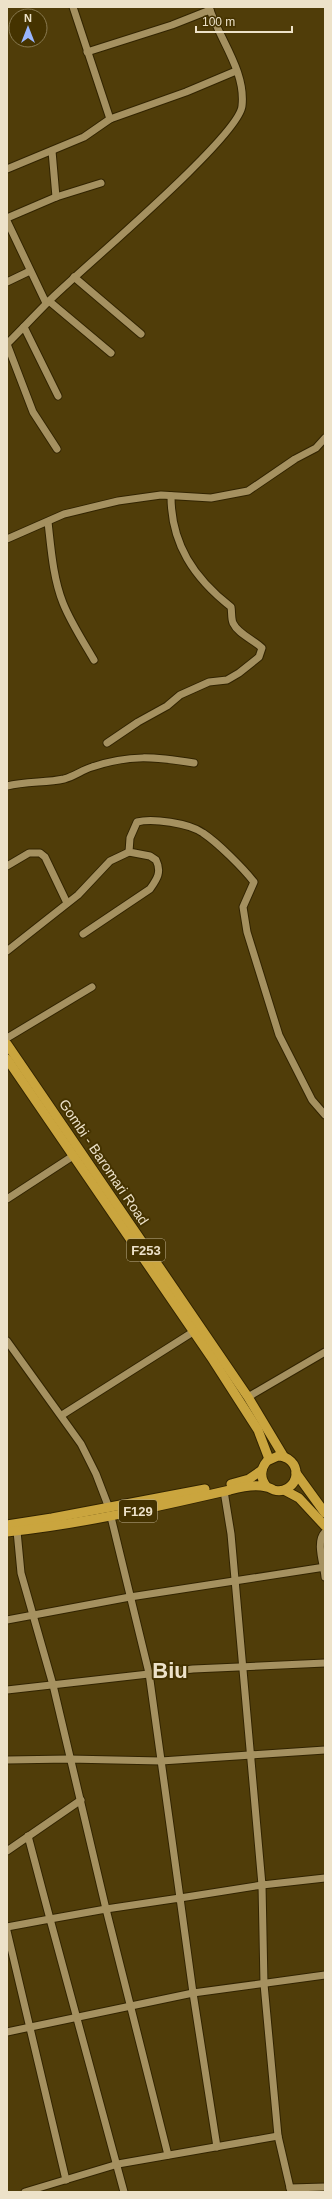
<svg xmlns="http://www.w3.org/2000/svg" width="332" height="2199" font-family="Helvetica,sans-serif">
	<rect width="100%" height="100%" fill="#503d09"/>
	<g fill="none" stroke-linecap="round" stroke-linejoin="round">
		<g stroke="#322400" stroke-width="9">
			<g id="minor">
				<polyline points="73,7 110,119"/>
				<polyline points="87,52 172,25 210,10"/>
				<polyline points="52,151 56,197"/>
				<polyline points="7,169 84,137 110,119 186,92 236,71"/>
				<polyline points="7,218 56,197 101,183"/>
				<polyline points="7,221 46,303"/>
				<polyline points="74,277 141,334"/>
				<polyline points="7,282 30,271"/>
				<polyline points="49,301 111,353"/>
				<polyline points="24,327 58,396"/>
				<path d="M 7,344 C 21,330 35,315 49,301 C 80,270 239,137 242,106 C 246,71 219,39 209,7"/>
				<polyline points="7,344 33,412 57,449"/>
				<path d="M 48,522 C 51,548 53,578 63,603 C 71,623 83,641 94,660"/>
				<polyline points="7,539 64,514 118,501 161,495 211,498 248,491 295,459 316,448 325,438"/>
				<path d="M 107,743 L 138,722 L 167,706 L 180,695 L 209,682 L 227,680 L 239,673 L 259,657 L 262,648 C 254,640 238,634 233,623 C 231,618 232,612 231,607 C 194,578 171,544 171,496"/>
				<path d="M 7,786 C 26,781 46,783 64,779 C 75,776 82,770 92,767 C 130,754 156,757 194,763"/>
				<polyline points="7,866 29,853 40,853 45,857 67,903"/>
				<path d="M 83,934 L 150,889 C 157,879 162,872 156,860 L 150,856 L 129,852 L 130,838 L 137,822 C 152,818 189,823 203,833 C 218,843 243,868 254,882 L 243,907 L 247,932 L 279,1035 L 312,1100 L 325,1115"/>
				<polyline points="7,951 78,895 110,861 129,852"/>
				<polyline points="7,1038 92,987"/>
				<polyline points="7,1199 73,1156"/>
				<polyline points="7,1341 81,1444 96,1474 109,1508"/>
				<polyline points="248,1397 325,1352"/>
				<polyline points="62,1415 193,1332"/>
				<polyline points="224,1491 231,1534 262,1885 325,1878"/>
				<polyline points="111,1517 149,1673 180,1898 262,1885 264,1984 278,2136 291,2192"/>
				<polyline points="17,1531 21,1573 53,1685 106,1909 180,1898 193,1993 217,2147"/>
				<path d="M 325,1532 C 315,1542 324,1564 325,1577"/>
				<polyline points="7,1620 130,1597 325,1567"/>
				<polyline points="7,1690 193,1669 325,1663"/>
				<polyline points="7,1760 69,1759 161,1761 325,1750"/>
				<polyline points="28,1836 50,1919 106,1909 168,2155"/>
				<polyline points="7,1851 81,1800"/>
				<polyline points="7,1927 50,1919 124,2192"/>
				<polyline points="7,1931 66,2180"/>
				<polyline points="7,2032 193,1993 325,1975"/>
				<polyline points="290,2188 325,2187"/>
				<polyline points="25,2192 118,2164 278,2136"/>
			</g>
		</g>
		<g stroke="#322400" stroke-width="11">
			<g id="major">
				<polyline points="7,1044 248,1397 284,1457"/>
				<polyline points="7,1059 213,1360 258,1430 269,1459"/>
				<polyline points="296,1473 325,1513"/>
				<polyline points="231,1484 249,1479 262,1470"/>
				<polyline points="284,1490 299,1498 325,1526"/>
				<polyline points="7,1525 52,1518 205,1489"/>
				<path d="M 7,1532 C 82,1524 156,1507 230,1490 C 241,1487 255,1484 266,1487 C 269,1487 271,1489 274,1490 C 284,1493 295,1486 296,1475 C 297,1464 288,1456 278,1456 L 267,1461 C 260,1469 260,1479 267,1487"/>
			</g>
		</g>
		<use href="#minor" stroke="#a59160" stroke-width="7"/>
		<use href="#major" stroke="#caa53e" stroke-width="9"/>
	</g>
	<g text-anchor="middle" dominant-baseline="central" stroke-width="4" stroke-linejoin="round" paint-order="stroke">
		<g fill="#453300" stroke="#bbae8d" stroke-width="1">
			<rect x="127" y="1239" width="38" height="22" rx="3"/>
			<rect x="119" y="1500" width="38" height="22" rx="3"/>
		</g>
		<g font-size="13" font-weight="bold" fill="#ede2c9">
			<text x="146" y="1250">F253</text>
			<text x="138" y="1511">F129</text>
		</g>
		<g font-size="14" fill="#ede2c9" stroke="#453300">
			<text transform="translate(104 1162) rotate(56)">Gombi - Baromari Road</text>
		</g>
		<g font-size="22" font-weight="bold" fill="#ede2c9" stroke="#453300">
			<text x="170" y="1670">Biu</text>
		</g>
	</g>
	<rect width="332" height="2199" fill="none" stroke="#ede2c9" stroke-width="16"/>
	<g transform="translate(28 28)"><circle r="19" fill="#453300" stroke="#887950"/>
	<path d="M0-3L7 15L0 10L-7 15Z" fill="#99b5fd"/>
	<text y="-6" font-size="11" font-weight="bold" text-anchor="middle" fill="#ede2c9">N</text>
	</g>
	<path d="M196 26v6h96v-6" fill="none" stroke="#ede2c9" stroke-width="2"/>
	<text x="202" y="26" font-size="12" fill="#ede2c9" stroke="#453300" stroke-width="3" paint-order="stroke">100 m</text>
</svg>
